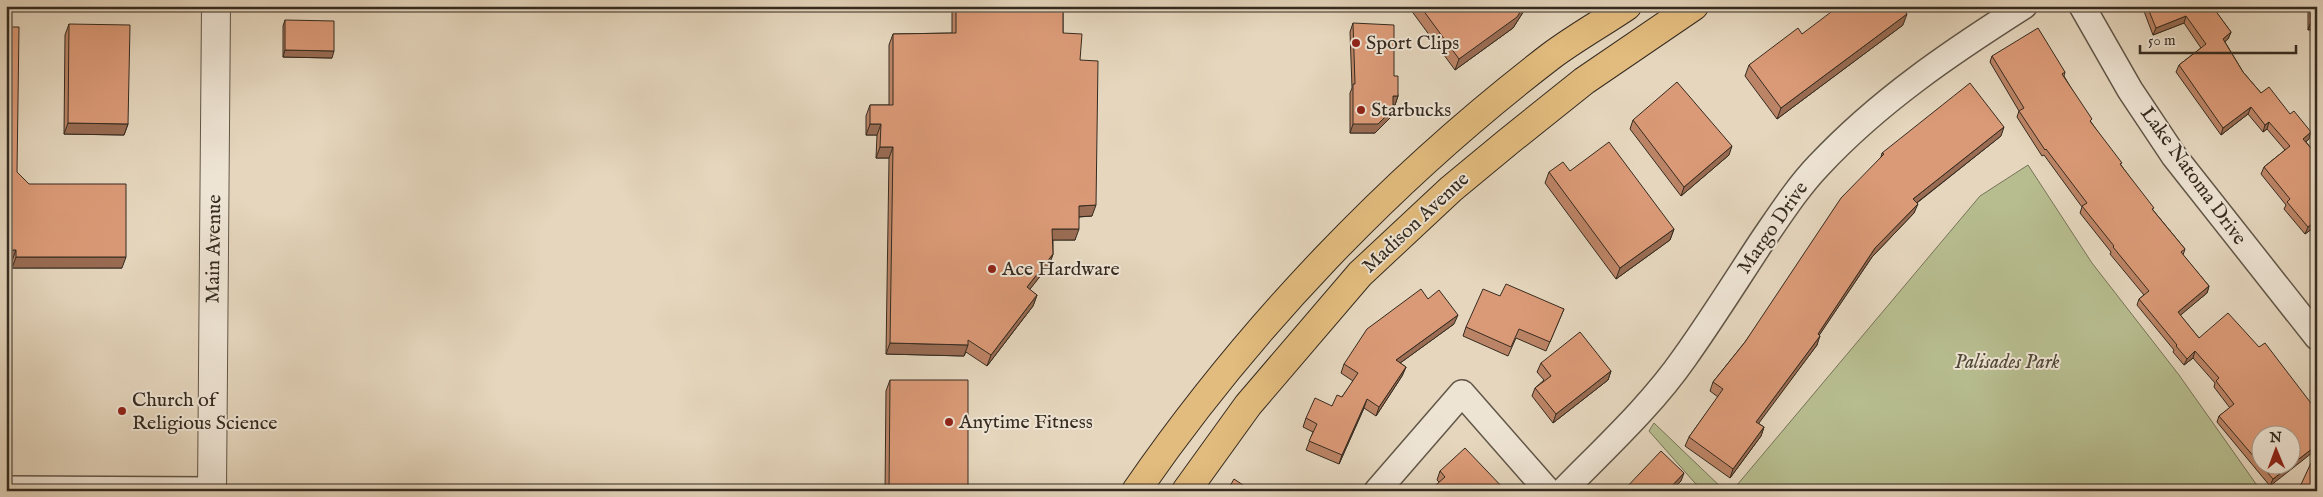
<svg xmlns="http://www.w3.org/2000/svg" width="2323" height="497" font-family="'IM FELL English',serif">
	<rect width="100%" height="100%" fill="#e5d6bd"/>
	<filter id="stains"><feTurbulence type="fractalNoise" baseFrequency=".004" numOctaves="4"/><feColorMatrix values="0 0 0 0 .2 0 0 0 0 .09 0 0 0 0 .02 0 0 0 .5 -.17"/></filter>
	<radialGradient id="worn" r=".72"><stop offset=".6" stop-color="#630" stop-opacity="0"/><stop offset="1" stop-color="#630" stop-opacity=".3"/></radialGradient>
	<g fill="#b7bd8f" stroke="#767458">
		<polygon points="2028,165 2092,263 2179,375 2261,491 1732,491 1980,196"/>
		<polygon points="1654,423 1725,491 1702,491 1649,431"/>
	</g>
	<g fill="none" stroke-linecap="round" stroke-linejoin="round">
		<g stroke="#615647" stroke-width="28">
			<g id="minor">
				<polyline points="2082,6 2130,90 2174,156 2317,337"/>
				<polyline points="6,489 212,490"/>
				<polyline points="1377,491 1462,393 1548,491"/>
				<path d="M 1563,491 C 1605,448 1651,406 1685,357 C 1712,319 1737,279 1762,241 C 1780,215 1797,188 1819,165 C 1879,101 1950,53 2024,6"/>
			</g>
		</g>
		<g stroke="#615647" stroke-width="30">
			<polyline id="tertiary" points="212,491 216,6"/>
		</g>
		<g stroke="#352b20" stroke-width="30">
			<g id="primary">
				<path d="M 1136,491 C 1250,326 1392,178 1551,56 C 1575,38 1602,23 1627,6"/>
				<polyline points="1186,491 1248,405 1360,274 1451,189 1509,141 1584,81 1694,6"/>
			</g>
		</g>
		<use href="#minor" stroke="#eee4d4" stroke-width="25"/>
		<use href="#tertiary" stroke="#eee4d4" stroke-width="28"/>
		<use href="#primary" stroke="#e2bb7e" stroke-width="28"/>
	</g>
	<g fill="#bc8466" stroke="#352b20">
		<polygon points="952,6 1063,6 1063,33 1080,60 1092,216 1079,217 1075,240 1053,240 1053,254 1049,265 1029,290 1037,295 1033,306 987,366 966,352 964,356 886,354 889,158 876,158 877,135 866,135 866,116 870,105 889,105 889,45 893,34 952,33"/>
		<polygon points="1408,6 1527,6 1513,28 1455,70"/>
		<polygon points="2142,6 2243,6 2241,10 2214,9 2231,32 2228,39 2225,42 2243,72 2261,93 2309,139 2306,142 2317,155 2317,225 2305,234 2284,209 2286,205 2261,174 2264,167 2285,150 2267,129 2263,132 2248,114 2221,135 2176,72 2179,65 2201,48 2184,23 2153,35"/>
		<polygon points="2283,6 2317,6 2308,30 2308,10 2283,10"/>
		<polygon points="1846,9 1903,25 1777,119 1745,76 1749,65"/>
		<polygon points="285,20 332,58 283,57 283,26"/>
		<polygon points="1353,23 1394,76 1398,96 1395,105 1393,105 1393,109 1390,118 1375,133 1350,133 1350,93 1352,88 1350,32"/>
		<polygon points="69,24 128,124 124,135 64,134 65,35"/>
		<polygon points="1992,56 2065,72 2064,76 2091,122 2121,165 2153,210 2185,249 2183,255 2209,286 2207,293 2180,315 2199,338 2317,411 2270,486 2217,422 2219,416 2230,408 2214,387 2215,383 2193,358 2184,365 2173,352 2174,350 2137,305 2139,299 2144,295 2110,254 2111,252 2080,213 2082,207 2044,155 2042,156 2017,117 2019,111 1990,62"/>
		<polygon points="1633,120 1729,155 1681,196 1630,129"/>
		<polygon points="2001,136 1917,203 1914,213 1872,257 1819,335 1817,345 1758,423 1764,427 1761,436 1730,478 1685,446 1689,437 1718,397 1710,391 1713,382 1745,342 1881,157 1882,153"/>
		<polygon points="1570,171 1674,229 1670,240 1616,279 1545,183 1549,172"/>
		<polygon points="29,184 122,268 12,268 12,261"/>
		<polygon points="1500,296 1564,309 1546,351 1516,338 1508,356 1463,336 1466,327"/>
		<polygon points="1428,299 1454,324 1400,363 1406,367 1402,376 1376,416 1364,408 1339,464 1306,450 1313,432 1303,427 1306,418 1332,406 1342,397 1353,381 1341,373 1344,364"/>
		<polygon points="1541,363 1611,371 1608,380 1553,423 1532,396 1535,388 1544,380 1537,372"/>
		<polygon points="890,380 968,491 885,491 886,391"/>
		<polygon points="1440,471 1506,491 1439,482 1437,480"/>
	</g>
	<g fill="#996c53" stroke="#352b20">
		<polygon points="1524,6 1527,6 1513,28 1455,70 1459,59"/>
		<polygon points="2207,6 2243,6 2241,10 2206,9"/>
		<polygon points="2284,6 2309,6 2308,10 2283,10"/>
		<polygon points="1907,14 1903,25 1777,119 1781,108"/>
		<polygon points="2186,16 2184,23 2153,35 2156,28"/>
		<polygon points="2311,23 2317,23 2317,30 2308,30"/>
		<polygon points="2231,32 2228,39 2220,46 2223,39"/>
		<polygon points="285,50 334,51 332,58 283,57"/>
		<polygon points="1393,96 1398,96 1395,105 1390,105"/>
		<polygon points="2251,107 2248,114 2221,135 2223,128"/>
		<polygon points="1393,109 1390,118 1375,133 1350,133 1353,124"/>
		<polygon points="2269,122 2267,129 2263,132 2265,125"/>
		<polygon points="68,123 128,124 124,135 64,134"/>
		<polygon points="870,124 881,124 877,135 866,135"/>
		<polygon points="2004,127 2001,136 1910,208 1913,199"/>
		<polygon points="2311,132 2309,139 2301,146 2303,139"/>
		<polygon points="1732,146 1729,155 1681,196 1684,187"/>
		<polygon points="880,147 893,147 889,158 876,158"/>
		<polygon points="1918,204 1914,213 1872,257 1814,343 1818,334 1875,248"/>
		<polygon points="1096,205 1092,216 1075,217 1079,206"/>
		<polygon points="2317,220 2317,225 2305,234 2308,227"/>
		<polygon points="1052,229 1079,229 1075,240 1048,240"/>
		<polygon points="1674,229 1670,240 1616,279 1620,268"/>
		<polygon points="6,250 16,250 12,261 6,261"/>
		<polygon points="1053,254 1049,265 1023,298 1027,287"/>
		<polygon points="16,257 126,257 122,268 12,268"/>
		<polygon points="2209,286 2207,293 2176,319 2178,312"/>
		<polygon points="1037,295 1033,306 987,366 991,355"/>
		<polygon points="1458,315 1454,324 1392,369 1396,360"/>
		<polygon points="1820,336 1817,345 1753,431 1756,422"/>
		<polygon points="890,343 968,345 964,356 886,354"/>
		<polygon points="2195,351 2193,358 2184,365 2187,359"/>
		<polygon points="1406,367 1402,376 1376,416 1379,407"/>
		<polygon points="1611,371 1608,380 1553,423 1556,414"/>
		<polygon points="1367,399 1364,408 1339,464 1342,455"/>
		<polygon points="1764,427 1761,436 1730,478 1733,469"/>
		<polygon points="2317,445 2317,449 2270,486 2273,479"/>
		<polygon points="1684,473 1681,481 1671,491 1669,489"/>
	</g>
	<g fill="#db9a77" stroke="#352b20" fill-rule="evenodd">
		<polygon points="956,6 1063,6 1063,33 1082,34 1080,60 1098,61 1096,205 1079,206 1079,229 1052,229 1053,254 1027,287 1037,295 991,355 968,340 968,345 890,343 893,147 880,147 881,124 870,124 870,105 893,105 893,34 956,33"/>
		<polygon points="1420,6 1524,6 1517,17 1459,59"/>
		<polygon points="1839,6 1844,6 1846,9 1849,6 1901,6 1907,14 1781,108 1749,65 1798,28 1802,34"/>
		<polygon points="2147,6 2212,6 2231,32 2223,39 2243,72 2261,93 2269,87 2290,114 2294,111 2311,132 2303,139 2317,155 2317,220 2308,227 2287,202 2290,199 2264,167 2290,146 2269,122 2265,125 2251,107 2223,128 2179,65 2206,44 2186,16 2156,28"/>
		<polygon points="2310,6 2317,6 2317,23 2311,23"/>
		<polygon points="285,20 334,21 334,51 285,50"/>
		<polygon points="1353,23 1394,25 1394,76 1398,76 1398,96 1393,96 1393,109 1378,124 1353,124 1353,84 1355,84"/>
		<polygon points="69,24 130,25 128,124 68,123"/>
		<polygon points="6,27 19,27 17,172 29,184 126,184 126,257 16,257 16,250 6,250"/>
		<path d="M 2038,28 L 2065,72 L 2062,74 L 2092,119 L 2090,121 L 2122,163 L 2120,164 L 2154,208 L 2152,209 L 2185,249 L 2181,252 L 2209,286 L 2178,312 L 2199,338 L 2228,313 L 2259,347 L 2265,343 L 2317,411 L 2317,445 L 2273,479 L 2219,416 L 2234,404 L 2216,381 L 2219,378 L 2195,351 L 2187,359 L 2176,346 L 2177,345 L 2139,299 L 2149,291 L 2113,247 L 2114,246 L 2082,206 L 2087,203 L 2046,149 L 2045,150 L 2019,111 L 2024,108 L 1992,56 ZM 2260,434 L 2290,434 L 2290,464 L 2260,464 Z"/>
		<polygon points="1677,82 1732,146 1684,187 1633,120"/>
		<polygon points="1970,83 2004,127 1913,199 1918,204 1875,248 1818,334 1820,336 1756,422 1764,427 1733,469 1689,437 1723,389 1713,382 1745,342 1841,198 1884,154 1882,153"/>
		<polygon points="1609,142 1674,229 1620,268 1549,172 1563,162 1570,171"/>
		<polygon points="1506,284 1564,309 1550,342 1519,329 1511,347 1466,327 1483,289 1500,296"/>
		<polygon points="1421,289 1428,299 1439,290 1458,315 1396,360 1406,367 1379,407 1367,399 1342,455 1309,441 1317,424 1306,418 1315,398 1332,406 1337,395 1342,397 1358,373 1344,364 1367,329"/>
		<polygon points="1580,332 1611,371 1556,414 1535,388 1551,376 1541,363"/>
		<polygon points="890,380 968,380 968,491 889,491"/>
		<polygon points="1465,448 1506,491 1429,491 1445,477 1440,471"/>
		<polygon points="2317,450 2317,491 2298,491"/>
		<polygon points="1661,451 1684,473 1669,489 1671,491 1623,491"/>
		<polygon points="1234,479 1252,491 1227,491"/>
	</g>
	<g fill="#8f2418" stroke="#eee4d4" stroke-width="2">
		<circle cx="1356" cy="43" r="5"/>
		<circle cx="1361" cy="110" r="5"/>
		<circle cx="992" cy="269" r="5"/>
		<circle cx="122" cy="411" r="5"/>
		<circle cx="949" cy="422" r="5"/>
	</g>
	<g text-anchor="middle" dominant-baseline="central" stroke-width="4" stroke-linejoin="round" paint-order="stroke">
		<g font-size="20" fill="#352b20" stroke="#eee4d4" text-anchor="start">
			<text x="1366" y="43">Sport Clips</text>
			<text x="1371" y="110">Starbucks</text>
			<text x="1002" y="269">Ace Hardware</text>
			<text x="132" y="400">Church of<tspan x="132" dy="23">Religious Science</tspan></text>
			<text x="959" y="422">Anytime Fitness</text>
		</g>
		<g font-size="20" fill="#352b20" stroke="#eee4d4">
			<text transform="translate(2193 176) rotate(54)">Lake Natoma Drive</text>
			<text transform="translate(1416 223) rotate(-43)">Madison Avenue</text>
			<text transform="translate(1773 228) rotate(-55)">Margo Drive</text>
			<text transform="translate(214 249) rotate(-89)">Main Avenue</text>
		</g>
		<g font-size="20" font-style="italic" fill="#4f4836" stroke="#eee4d4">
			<text x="2007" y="362">Palisades Park</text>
		</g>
	</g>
	<rect width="2323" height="497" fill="none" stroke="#e5d6bd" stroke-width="25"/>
	<rect x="8" y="8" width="2308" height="482" fill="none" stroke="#352b20" stroke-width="2.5"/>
	<rect x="12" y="12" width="2298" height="472" fill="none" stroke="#352b20"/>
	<g transform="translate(2276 450) rotate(359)"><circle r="24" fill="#eee4d4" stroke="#a49a8c"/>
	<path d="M0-4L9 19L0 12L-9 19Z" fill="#8f2418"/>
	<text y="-8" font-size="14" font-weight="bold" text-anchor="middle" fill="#352b20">N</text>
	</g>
	<path d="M2140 45v8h156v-8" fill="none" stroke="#352b20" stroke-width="2.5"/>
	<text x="2148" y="45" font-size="15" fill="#352b20" stroke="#eee4d4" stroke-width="4" paint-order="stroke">50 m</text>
	<rect width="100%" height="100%" filter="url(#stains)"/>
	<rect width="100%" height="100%" fill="url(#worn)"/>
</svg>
